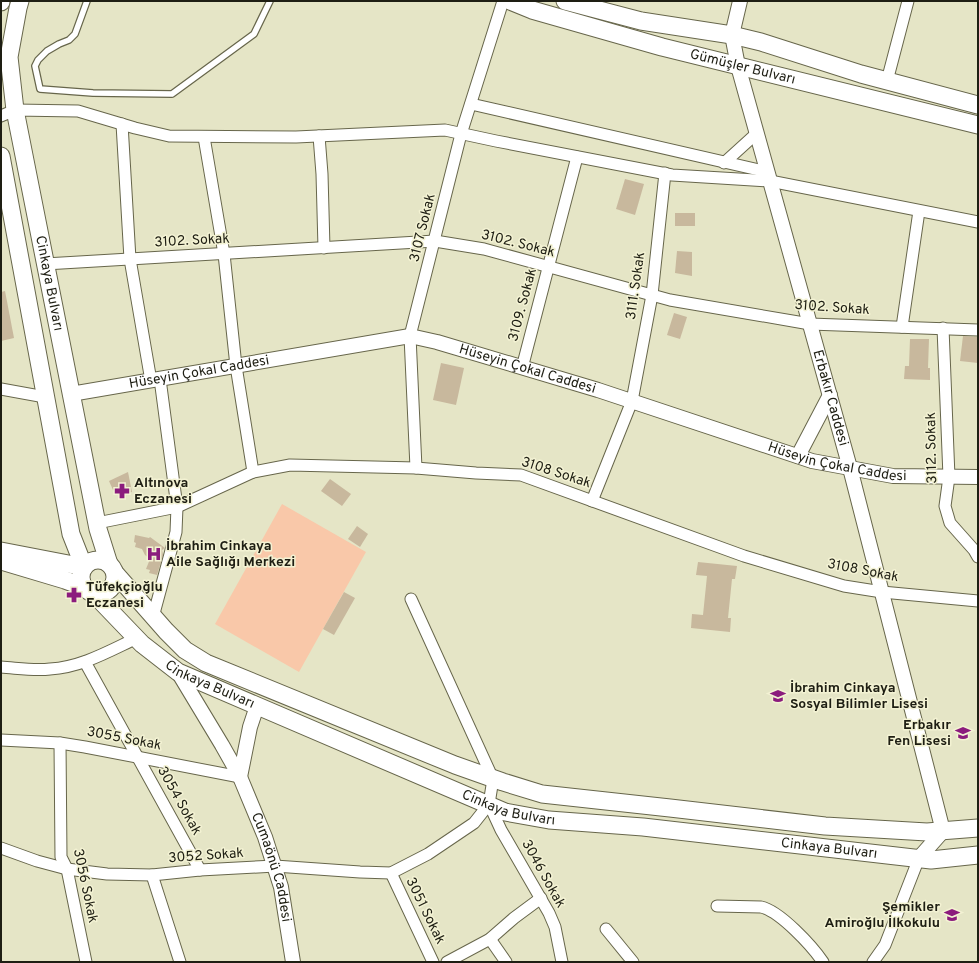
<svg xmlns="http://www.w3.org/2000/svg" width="979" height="963" font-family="Overpass,sans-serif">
	<rect width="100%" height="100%" fill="#e5e5c6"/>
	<polygon fill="#f9c8a9" points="282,504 366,552 299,672 215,624"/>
	<g fill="#c8b89d">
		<polygon points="625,179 644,184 635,215 616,209"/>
		<rect x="675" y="213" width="20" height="13"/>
		<polygon points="677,251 692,252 692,276 675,273"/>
		<polygon points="5,291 14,338 1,341 1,292"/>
		<polygon points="674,313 687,317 680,339 667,335"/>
		<polygon points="963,336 978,337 978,363 960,361"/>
		<polygon points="910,339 929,339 928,368 930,368 930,380 904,379 905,366 909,366"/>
		<polygon points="441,363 464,368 456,405 433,400"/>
		<polygon points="128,472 132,492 125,494 117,493 113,490 109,481"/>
		<polygon points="330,479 351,494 342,506 321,491"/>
		<polygon points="357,526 368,534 360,547 348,539"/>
		<polygon points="135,535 149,538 150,537 165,548 162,550 163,555 157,575 149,573 150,570 146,569 150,559 145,555 142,549 135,547 136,543 134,542"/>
		<polygon points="698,562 737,566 735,579 732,579 728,618 731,618 730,632 691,628 692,614 703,615 707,576 696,575"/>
		<polygon points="344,592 355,598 334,635 323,629"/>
	</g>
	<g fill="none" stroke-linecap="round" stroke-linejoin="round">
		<g stroke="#67664b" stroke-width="8">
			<polyline id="service" points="87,1 75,34 69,40 59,44 47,51 38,60 35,66 40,89 93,93 172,94 254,34 270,1"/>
		</g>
		<g stroke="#67664b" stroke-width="13">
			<g id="minor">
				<polyline points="887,81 908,1"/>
				<polyline points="471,104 768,172"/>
				<polyline points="1,116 15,110 78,111 135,128 169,136 296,137 445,130 496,141 672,175 770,181 978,222"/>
				<polyline points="122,124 130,259 151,381"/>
				<polyline points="319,136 322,174 324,248"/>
				<polyline points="204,137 224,254 236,366 253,472"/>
				<polyline points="724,163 757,133"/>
				<polyline points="45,264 435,241 484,249 670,300 810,324 978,330"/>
				<polyline points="902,327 919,211"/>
				<polyline points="943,328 949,477 945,506 950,523 974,550 978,557"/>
				<polyline points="522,368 577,157"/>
				<polyline points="1,389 45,397"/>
				<polyline points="416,468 410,336 461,134 503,1"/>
				<polyline points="592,501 632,401 652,295 665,173"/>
				<polyline points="97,523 177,507 253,472 290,465 416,468 476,473 521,475 744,556 844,586 882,592 978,601"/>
				<polyline points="411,599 493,779 489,804"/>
				<polyline points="153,617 176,532 177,507 160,379"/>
				<polyline points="85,662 200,870"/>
				<path d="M 1,667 C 17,668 34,671 50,669 C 82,667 109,651 137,638"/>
				<polyline points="1,740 60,743 85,747 240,777"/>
				<polyline points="60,743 61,857 67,869 86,962"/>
				<polyline points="489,804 501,830 549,913 555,927 562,962"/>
				<polyline points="1,848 37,861 67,869 107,874 152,875 200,870 275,866 360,872 391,873 428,854 474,823 489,804"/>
				<polyline points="391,873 433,962"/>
				<polyline points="152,875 180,962"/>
				<path d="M 717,906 L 761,907 C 780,911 812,946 823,962"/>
				<polyline points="606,929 633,962"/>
				<polyline points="490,939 506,962"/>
				<polyline points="447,962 490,939 514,918 541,898"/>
				<polyline points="873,962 885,945 919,858"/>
			</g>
		</g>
		<g stroke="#67664b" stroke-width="16">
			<g id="tertiary">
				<path id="s1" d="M 740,1 L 732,35 L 738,66 L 850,468 L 943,831 L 919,858"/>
				<path id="s2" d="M 71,394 L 410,336 L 437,342 L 598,390 L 812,461 L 893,476 L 978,477"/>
				<polyline points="798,456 830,395"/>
				<path id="s3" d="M 178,672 L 222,745 L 240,777 L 265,837 L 281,887 L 293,962"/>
				<polyline points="240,777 250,727 257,706"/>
			</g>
		</g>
		<g stroke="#67664b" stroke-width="19">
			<g id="primary">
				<path id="s4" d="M 20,1 L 18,8 L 9,57 L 15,110 L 98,529 L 109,564"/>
				<path id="s5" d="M 510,1 L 532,10 L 662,47 L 978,125"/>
				<polyline points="565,1 641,21 732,35 761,42 861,74 978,105"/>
				<polyline points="1,2 1,1"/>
				<polyline points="1,156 71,534 84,567"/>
				<polyline points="1,551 84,567"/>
				<circle cx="98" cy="577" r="17"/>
				<polyline points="1,561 65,580 84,587"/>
				<polyline points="115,573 166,631 185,650 206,663 455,765 503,782 542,794 670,808 825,826 927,832 978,828"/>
				<path id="s6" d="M 94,594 L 142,644 L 178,672 L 505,812 L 549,820 L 643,827 L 931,860 L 978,855"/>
			</g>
		</g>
		<use href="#service" stroke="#fff" stroke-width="5.5"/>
		<use href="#minor" stroke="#fff" stroke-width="11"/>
		<use href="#tertiary" stroke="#fff" stroke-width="14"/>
		<use href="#primary" stroke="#fff" stroke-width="17"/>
	</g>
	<defs>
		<g id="pharmacy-bare" transform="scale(1.2)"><path d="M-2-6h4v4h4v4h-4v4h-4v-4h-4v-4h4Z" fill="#8b1b7d" stroke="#f3f2d3" stroke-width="2.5" paint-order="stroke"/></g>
		<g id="hospital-bare" transform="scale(1.2)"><path d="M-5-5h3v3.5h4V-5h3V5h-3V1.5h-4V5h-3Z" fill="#8b1b7d" stroke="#f3f2d3" stroke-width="2.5" paint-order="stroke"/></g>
		<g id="school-bare" transform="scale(1.2)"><path d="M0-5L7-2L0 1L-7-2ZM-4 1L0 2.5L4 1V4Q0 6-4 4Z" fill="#8b1b7d" stroke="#f3f2d3" stroke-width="2.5" paint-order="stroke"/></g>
	</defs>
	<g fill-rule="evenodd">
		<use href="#pharmacy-bare" x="122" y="491"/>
		<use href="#hospital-bare" x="154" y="554"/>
		<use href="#pharmacy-bare" x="74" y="595"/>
		<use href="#school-bare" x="778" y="696"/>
		<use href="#school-bare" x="963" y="733"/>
		<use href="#school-bare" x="952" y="915"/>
	</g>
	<g text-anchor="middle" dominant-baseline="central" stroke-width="3" stroke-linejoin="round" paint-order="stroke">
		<g font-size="14" fill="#1e1e13" stroke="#f3f2d3">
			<text stroke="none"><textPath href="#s5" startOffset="242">Gümüşler Bulvarı</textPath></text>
			<text transform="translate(423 228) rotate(-76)">3107 Sokak</text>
			<text transform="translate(192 241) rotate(-3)">3102. Sokak</text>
			<text transform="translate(518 244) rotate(14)">3102. Sokak</text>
			<text stroke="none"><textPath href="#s4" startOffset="287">Cinkaya Bulvarı</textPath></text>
			<text transform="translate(636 286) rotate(-82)">3111. Sokak</text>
			<text transform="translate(523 305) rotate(-75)">3109. Sokak</text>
			<text transform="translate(832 308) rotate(4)">3102. Sokak</text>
			<text stroke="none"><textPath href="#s2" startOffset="466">Hüseyin Çokal Caddesi</textPath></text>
			<text stroke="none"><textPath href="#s2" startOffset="130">Hüseyin Çokal Caddesi</textPath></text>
			<text stroke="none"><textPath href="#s1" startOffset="411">Erbakır Caddesi</textPath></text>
			<text transform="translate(932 448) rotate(-91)">3112. Sokak</text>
			<text stroke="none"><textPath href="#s2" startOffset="790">Hüseyin Çokal Caddesi</textPath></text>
			<text transform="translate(556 473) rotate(18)">3108 Sokak</text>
			<text transform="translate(863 571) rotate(11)">3108 Sokak</text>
			<text stroke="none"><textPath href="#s6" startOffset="149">Cinkaya Bulvarı</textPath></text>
			<text transform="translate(124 739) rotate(11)">3055 Sokak</text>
			<text transform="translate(179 801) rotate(61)">3054 Sokak</text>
			<text stroke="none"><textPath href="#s6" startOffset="473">Cinkaya Bulvarı</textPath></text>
			<text stroke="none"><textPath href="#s6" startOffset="797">Cinkaya Bulvarı</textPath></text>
			<text transform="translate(206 856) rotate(-4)">3052 Sokak</text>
			<text stroke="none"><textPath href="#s3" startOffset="218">Cumaönü Caddesi</textPath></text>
			<text transform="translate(543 874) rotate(61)">3046 Sokak</text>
			<text transform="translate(85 886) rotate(78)">3056 Sokak</text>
			<text transform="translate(425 911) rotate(64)">3051 Sokak</text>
		</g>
		<g font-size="14" font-weight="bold" fill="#1e1e13" stroke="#f3f2d3" text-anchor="start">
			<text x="134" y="483">Altınova<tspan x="134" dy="16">Eczanesi</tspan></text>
			<text x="166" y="546">İbrahim Cinkaya<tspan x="166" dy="16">Aile Sağlığı Merkezi</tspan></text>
			<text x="86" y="587">Tüfekçioğlu<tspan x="86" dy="16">Eczanesi</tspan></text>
			<text x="790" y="688">İbrahim Cinkaya<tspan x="790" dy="16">Sosyal Bilimler Lisesi</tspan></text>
			<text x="951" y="725" text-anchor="end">Erbakır<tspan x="951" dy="16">Fen Lisesi</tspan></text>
			<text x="940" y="907" text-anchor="end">Şemikler<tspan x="940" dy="16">Amiroğlu İlkokulu</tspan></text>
		</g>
	</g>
	<rect width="979" height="963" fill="none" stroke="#1e1e13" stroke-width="4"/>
</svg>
